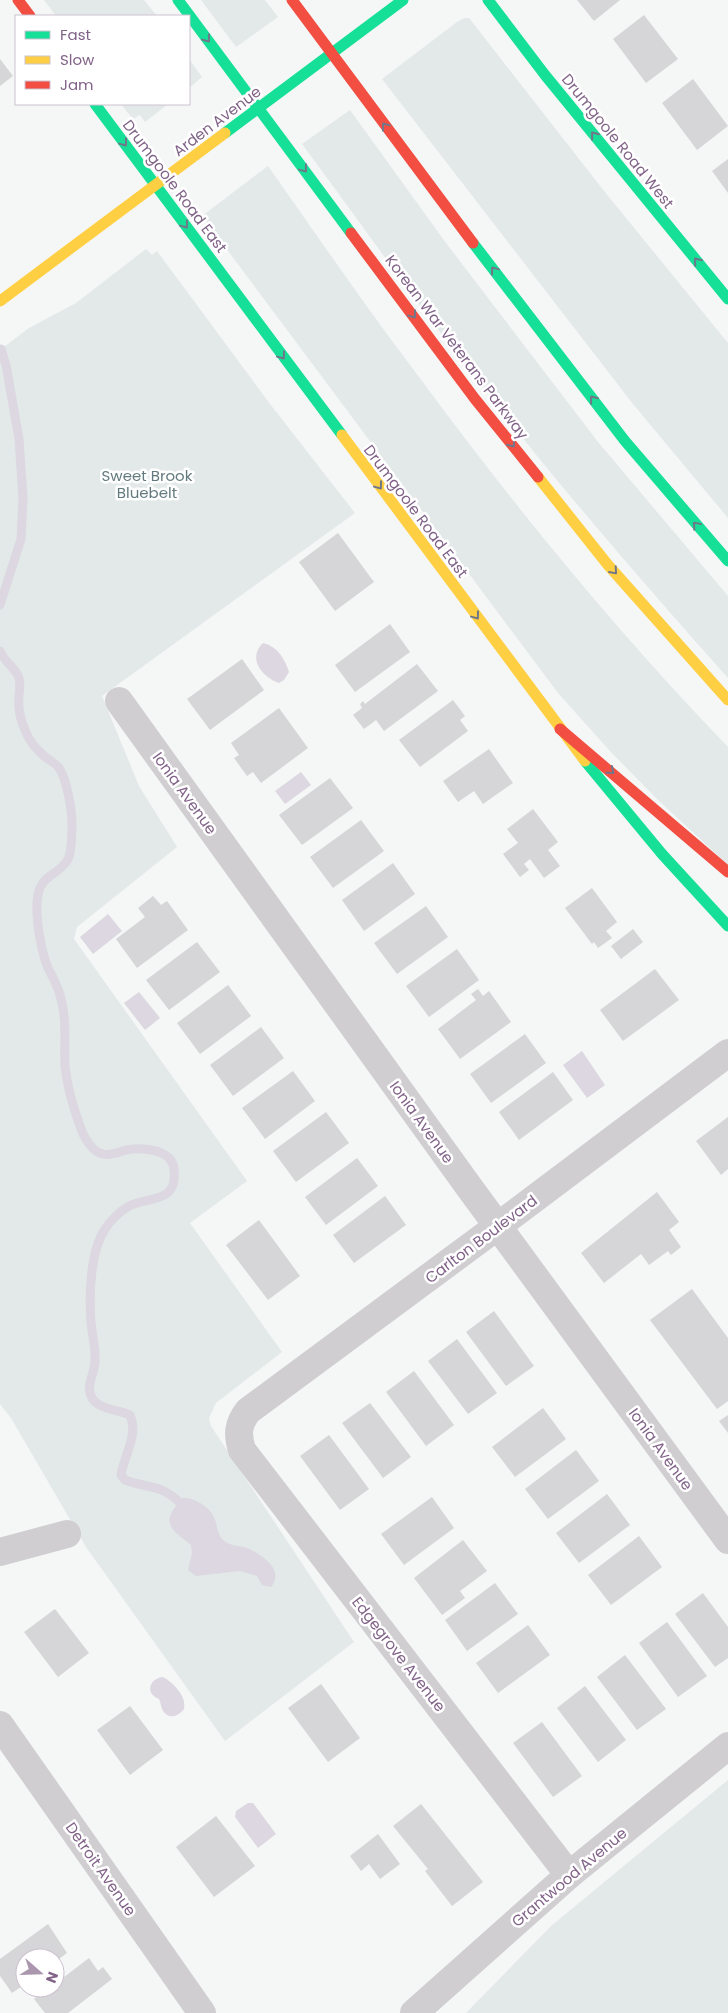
<svg xmlns="http://www.w3.org/2000/svg" width="728" height="2013" font-family="Poppins,sans-serif">
	<rect width="100%" height="100%" fill="#f5f7f6"/>
	<g fill="#e2e9e8">
		<polygon points="44,0 144,0 157,16 56,16"/>
		<polygon points="201,0 265,0 278,17 236,47"/>
		<polygon points="464,18 469,18 604,191 728,343 728,518 633,404 382,79 457,22"/>
		<polygon points="189,59 202,77 189,88"/>
		<polygon points="121,104 168,104 145,122 140,115 133,119"/>
		<path d="M 350,110 L 446,243 L 598,442 L 728,596 L 728,678 C 635,574 544,468 459,357 C 405,287 355,215 302,144 Z"/>
		<path d="M 268,166 C 316,234 363,303 413,369 C 510,501 614,629 728,747 L 728,865 L 657,799 L 609,750 L 558,693 L 202,216 Z"/>
		<polygon points="146,249 152,255 157,251 270,404 355,513 102,696 139,786 177,847 77,927 74,939 247,1181 190,1223 282,1352 216,1403 209,1418 211,1426 354,1642 225,1741 86,1547 11,1418 0,1404 0,350 29,328 76,303"/>
		<polygon points="728,1780 728,2013 466,2013 551,1926"/>
	</g>
	<g fill="#dcd7e0">
		<path d="M 263,643 C 277,646 285,659 289,672 L 284,680 L 279,683 C 262,677 247,658 263,643 Z"/>
		<polygon points="301,772 311,785 285,804 275,791"/>
		<polygon points="108,914 122,931 93,954 80,937"/>
		<polygon points="139,992 160,1018 145,1030 124,1003"/>
		<polygon points="582,1051 605,1085 587,1098 563,1065"/>
		<path d="M 182,1498 C 193,1497 209,1506 214,1517 C 217,1523 217,1533 222,1539 C 230,1547 238,1545 247,1548 C 263,1555 285,1570 271,1587 L 262,1585 L 257,1576 L 240,1571 L 196,1576 L 188,1570 L 192,1553 L 191,1545 C 168,1527 161,1523 182,1498 Z"/>
		<path d="M 163,1677 C 174,1683 187,1697 184,1709 C 179,1716 169,1720 163,1711 C 161,1708 161,1703 159,1699 C 144,1693 150,1678 163,1677 Z"/>
		<polygon points="248,1803 253,1803 276,1834 258,1848 235,1817 236,1811"/>
	</g>
	<g fill="none" stroke-linecap="round" stroke-linejoin="round">
		<g stroke="#dcd7e0" stroke-width="9">
			<polyline points="0,605 21,539 23,498 19,439 6,365 1,349"/>
			<path d="M 0,651 C 4,662 16,668 19,678 C 21,685 19,690 19,697 C 18,708 20,719 25,730 C 28,738 34,747 41,753 C 46,759 55,762 59,768 C 67,779 72,811 72,824 C 72,834 72,853 67,861 C 55,878 39,874 37,902 C 36,921 41,951 48,968 C 53,978 59,988 61,999 C 67,1020 64,1043 65,1066 C 67,1085 73,1107 80,1126 C 83,1136 92,1152 103,1154 C 111,1156 119,1152 126,1150 C 142,1147 172,1149 174,1169 C 178,1204 149,1196 129,1206 C 120,1211 110,1221 105,1229 C 90,1252 89,1295 91,1322 C 92,1335 96,1348 95,1361 C 95,1373 85,1386 92,1398 C 98,1409 119,1410 130,1415 C 139,1435 124,1455 121,1475 L 125,1480 C 146,1488 161,1484 179,1502"/>
		</g>
	</g>
	<g fill="#d6d5d7">
		<polygon points="577,0 620,0 594,21"/>
		<polygon points="644,15 678,59 646,83 613,39"/>
		<polygon points="0,59 13,76 0,86"/>
		<polygon points="693,79 728,126 697,150 662,103"/>
		<polygon points="728,159 728,193 712,171"/>
		<polygon points="338,533 374,582 335,611 299,562"/>
		<polygon points="390,624 410,652 355,692 335,665"/>
		<polygon points="242,659 264,690 210,730 187,699"/>
		<polygon points="417,664 438,691 384,731 376,720 364,729 353,715 362,708 360,704 363,701 365,704"/>
		<polygon points="453,700 465,716 460,720 468,731 420,767 399,740"/>
		<polygon points="279,708 308,748 261,783 253,772 247,776 234,758 239,755 231,743"/>
		<polygon points="489,749 513,783 483,804 474,791 458,802 443,781"/>
		<polygon points="330,778 353,808 302,845 279,815"/>
		<polygon points="533,809 558,842 548,850 560,866 544,878 530,859 524,864 529,870 520,877 503,854 518,843 507,829"/>
		<polygon points="361,820 384,851 333,888 310,857"/>
		<polygon points="393,863 415,894 364,931 342,900"/>
		<polygon points="592,888 617,922 606,931 612,938 598,948 594,942 592,944 565,908"/>
		<polygon points="153,896 161,905 167,901 188,930 137,968 116,939 145,917 138,908"/>
		<polygon points="426,906 448,937 397,974 374,943"/>
		<polygon points="633,929 643,942 621,959 611,946"/>
		<polygon points="197,942 220,972 169,1010 146,980"/>
		<polygon points="457,949 479,980 429,1017 406,986"/>
		<polygon points="655,969 679,1000 623,1041 600,1010"/>
		<polygon points="228,985 251,1016 200,1054 177,1023"/>
		<polygon points="478,989 483,996 489,991 511,1022 460,1059 438,1029 476,1000 471,994"/>
		<polygon points="261,1027 284,1058 233,1096 210,1065"/>
		<polygon points="525,1034 546,1063 491,1103 470,1074"/>
		<polygon points="293,1071 315,1101 265,1139 242,1108"/>
		<polygon points="553,1072 573,1100 519,1140 499,1112"/>
		<polygon points="326,1112 349,1143 296,1182 273,1151"/>
		<polygon points="728,1117 728,1169 721,1175 696,1141"/>
		<polygon points="357,1158 378,1186 326,1225 305,1197"/>
		<polygon points="657,1192 679,1222 669,1230 681,1247 671,1255 668,1251 649,1265 641,1254 604,1283 581,1253"/>
		<polygon points="385,1196 406,1225 354,1263 333,1235"/>
		<polygon points="259,1220 300,1276 268,1300 226,1245"/>
		<polygon points="692,1289 728,1338 728,1401 717,1409 650,1320"/>
		<polygon points="494,1311 534,1366 506,1386 466,1332"/>
		<polygon points="457,1339 497,1393 468,1414 428,1361"/>
		<polygon points="414,1371 454,1425 426,1446 386,1392"/>
		<polygon points="370,1403 411,1457 383,1478 342,1423"/>
		<polygon points="543,1408 566,1439 515,1477 492,1447"/>
		<polygon points="728,1415 728,1433 719,1421"/>
		<polygon points="329,1435 369,1489 340,1510 300,1456"/>
		<polygon points="576,1450 599,1481 548,1519 525,1489"/>
		<polygon points="607,1494 630,1525 579,1563 556,1533"/>
		<polygon points="432,1497 454,1528 404,1565 381,1534"/>
		<polygon points="639,1536 662,1567 611,1605 588,1575"/>
		<polygon points="463,1540 487,1571 460,1591 465,1598 442,1615 414,1578"/>
		<polygon points="495,1583 518,1614 467,1651 445,1620"/>
		<polygon points="703,1593 728,1627 728,1658 715,1667 675,1614"/>
		<polygon points="55,1609 89,1653 58,1677 24,1632"/>
		<polygon points="667,1622 707,1676 678,1697 639,1643"/>
		<polygon points="528,1625 550,1655 498,1693 476,1663"/>
		<polygon points="625,1655 666,1709 637,1730 597,1677"/>
		<polygon points="321,1684 360,1738 328,1762 288,1708"/>
		<polygon points="585,1686 626,1740 598,1762 557,1708"/>
		<polygon points="130,1706 163,1750 130,1775 97,1730"/>
		<polygon points="542,1722 582,1776 553,1797 513,1743"/>
		<polygon points="421,1804 483,1882 452,1906 425,1871 428,1869 393,1826"/>
		<polygon points="216,1816 255,1866 214,1897 176,1847"/>
		<polygon points="378,1834 400,1864 380,1879 369,1864 361,1871 350,1856"/>
		<polygon points="48,1924 67,1953 55,1962 55,1958 25,1958 25,1984 12,1993 0,1976 0,1959"/>
		<polygon points="89,1958 98,1971 103,1967 112,1979 68,2013 45,2013 34,1999 49,1988 55,1988 55,1984"/>
	</g>
	<g fill="none" stroke-linecap="round" stroke-linejoin="round">
		<g stroke="#d0ced1" stroke-width="28">
			<polyline points="119,701 469,1187 728,1540"/>
			<polyline points="0,1552 67,1534"/>
			<polyline points="0,1725 202,2013"/>
			<path d="M 569,1875 L 242,1450 C 237,1434 238,1424 248,1411 L 498,1226 L 728,1053"/>
			<polyline points="414,2013 569,1875 728,1746"/>
		</g>
		<g stroke="#16e098" stroke-width="11">
			<polyline points="178,0 351,233"/>
			<polyline points="488,0 545,75 728,299"/>
			<polyline points="95,104 342,435"/>
			<polyline points="225,133 403,0"/>
			<polyline points="473,243 625,441 728,561"/>
			<polyline points="585,761 662,854 728,926"/>
		</g>
		<g stroke="#ffcf43" stroke-width="11">
			<polyline points="0,301 225,133"/>
			<polyline points="342,435 585,761"/>
			<polyline points="538,477 608,565 728,700"/>
		</g>
		<g stroke="#f24e42" stroke-width="11">
			<polyline points="18,0 30,16"/>
			<polyline points="292,0 473,243"/>
			<polyline points="351,233 475,399 538,477"/>
			<polyline points="560,729 728,872"/>
		</g>
	</g>
	<defs><path id="oneway-chevron" d="M-2-3.5L2.5 0L-2 3.5" fill="none" stroke-width="1.6" stroke-linecap="round" stroke-linejoin="round" transform="scale(1.25)"/></defs>
	<g stroke="#71768a">
		<use href="#oneway-chevron" transform="translate(207 39) rotate(53)"/>
		<use href="#oneway-chevron" transform="translate(385 126) rotate(-127)"/>
		<use href="#oneway-chevron" transform="translate(594 135) rotate(-129)"/>
		<use href="#oneway-chevron" transform="translate(124 143) rotate(53)"/>
		<use href="#oneway-chevron" transform="translate(304 169) rotate(53)"/>
		<use href="#oneway-chevron" transform="translate(185 225) rotate(53)"/>
		<use href="#oneway-chevron" transform="translate(697 261) rotate(-129)"/>
		<use href="#oneway-chevron" transform="translate(494 270) rotate(-127)"/>
		<use href="#oneway-chevron" transform="translate(413 315) rotate(53)"/>
		<use href="#oneway-chevron" transform="translate(282 356) rotate(53)"/>
		<use href="#oneway-chevron" transform="translate(593 399) rotate(-128)"/>
		<use href="#oneway-chevron" transform="translate(512 444) rotate(52)"/>
		<use href="#oneway-chevron" transform="translate(379 486) rotate(53)"/>
		<use href="#oneway-chevron" transform="translate(696 525) rotate(-131)"/>
		<use href="#oneway-chevron" transform="translate(614 571) rotate(49)"/>
		<use href="#oneway-chevron" transform="translate(476 616) rotate(53)"/>
		<use href="#oneway-chevron" transform="translate(611 771) rotate(40)"/>
	</g>
	<g text-anchor="middle" dominant-baseline="central" stroke-width="5" stroke-linejoin="round" paint-order="stroke">
		<g font-size="15" fill="#816388" stroke="#fff">
			<text transform="translate(217 121) rotate(-37)">Arden Avenue</text>
			<text transform="translate(618 141) rotate(51)">Drumgoole Road West</text>
			<text transform="translate(175 186) rotate(53)">Drumgoole Road East</text>
			<text transform="translate(457 347) rotate(53)">Korean War Veterans Parkway</text>
			<text transform="translate(416 511) rotate(53)">Drumgoole Road East</text>
			<text transform="translate(185 793) rotate(54)">Ionia Avenue</text>
			<text transform="translate(422 1122) rotate(54)">Ionia Avenue</text>
			<text transform="translate(481 1239) rotate(-37)">Carlton Boulevard</text>
			<text transform="translate(661 1449) rotate(54)">Ionia Avenue</text>
			<text transform="translate(399 1654) rotate(52)">Edgegrove Avenue</text>
			<text transform="translate(101 1869) rotate(55)">Detroit Avenue</text>
			<text transform="translate(569 1877) rotate(-40)">Grantwood Avenue</text>
		</g>
		<g font-size="15" fill="#637a7f" stroke="#fff">
			<text x="147" y="475">Sweet Brook<tspan x="147" dy="17">Bluebelt</tspan></text>
		</g>
	</g>
	<rect x="15" y="15" width="175" height="90" fill="#ffffff" stroke="#cdc1cf"/>
	<rect x="25" y="31" width="25" height="8" fill="#16e098" stroke="#cdc1cf"/>
	<text x="60" y="40" font-size="15" fill="#816388">Fast</text>
	<rect x="25" y="56" width="25" height="8" fill="#ffcf43" stroke="#cdc1cf"/>
	<text x="60" y="65" font-size="15" fill="#816388">Slow</text>
	<rect x="25" y="81" width="25" height="8" fill="#f24e42" stroke="#cdc1cf"/>
	<text x="60" y="90" font-size="15" fill="#816388">Jam</text>
	<g transform="translate(40 1973) rotate(110)"><circle r="24" fill="#ffffff" stroke="#cdc1cf"/>
	<path d="M0-4L9 19L0 12L-9 19Z" fill="#aa97ae"/>
	<text y="-8" font-size="14" font-weight="bold" text-anchor="middle" fill="#816388">N</text>
	</g>
</svg>
